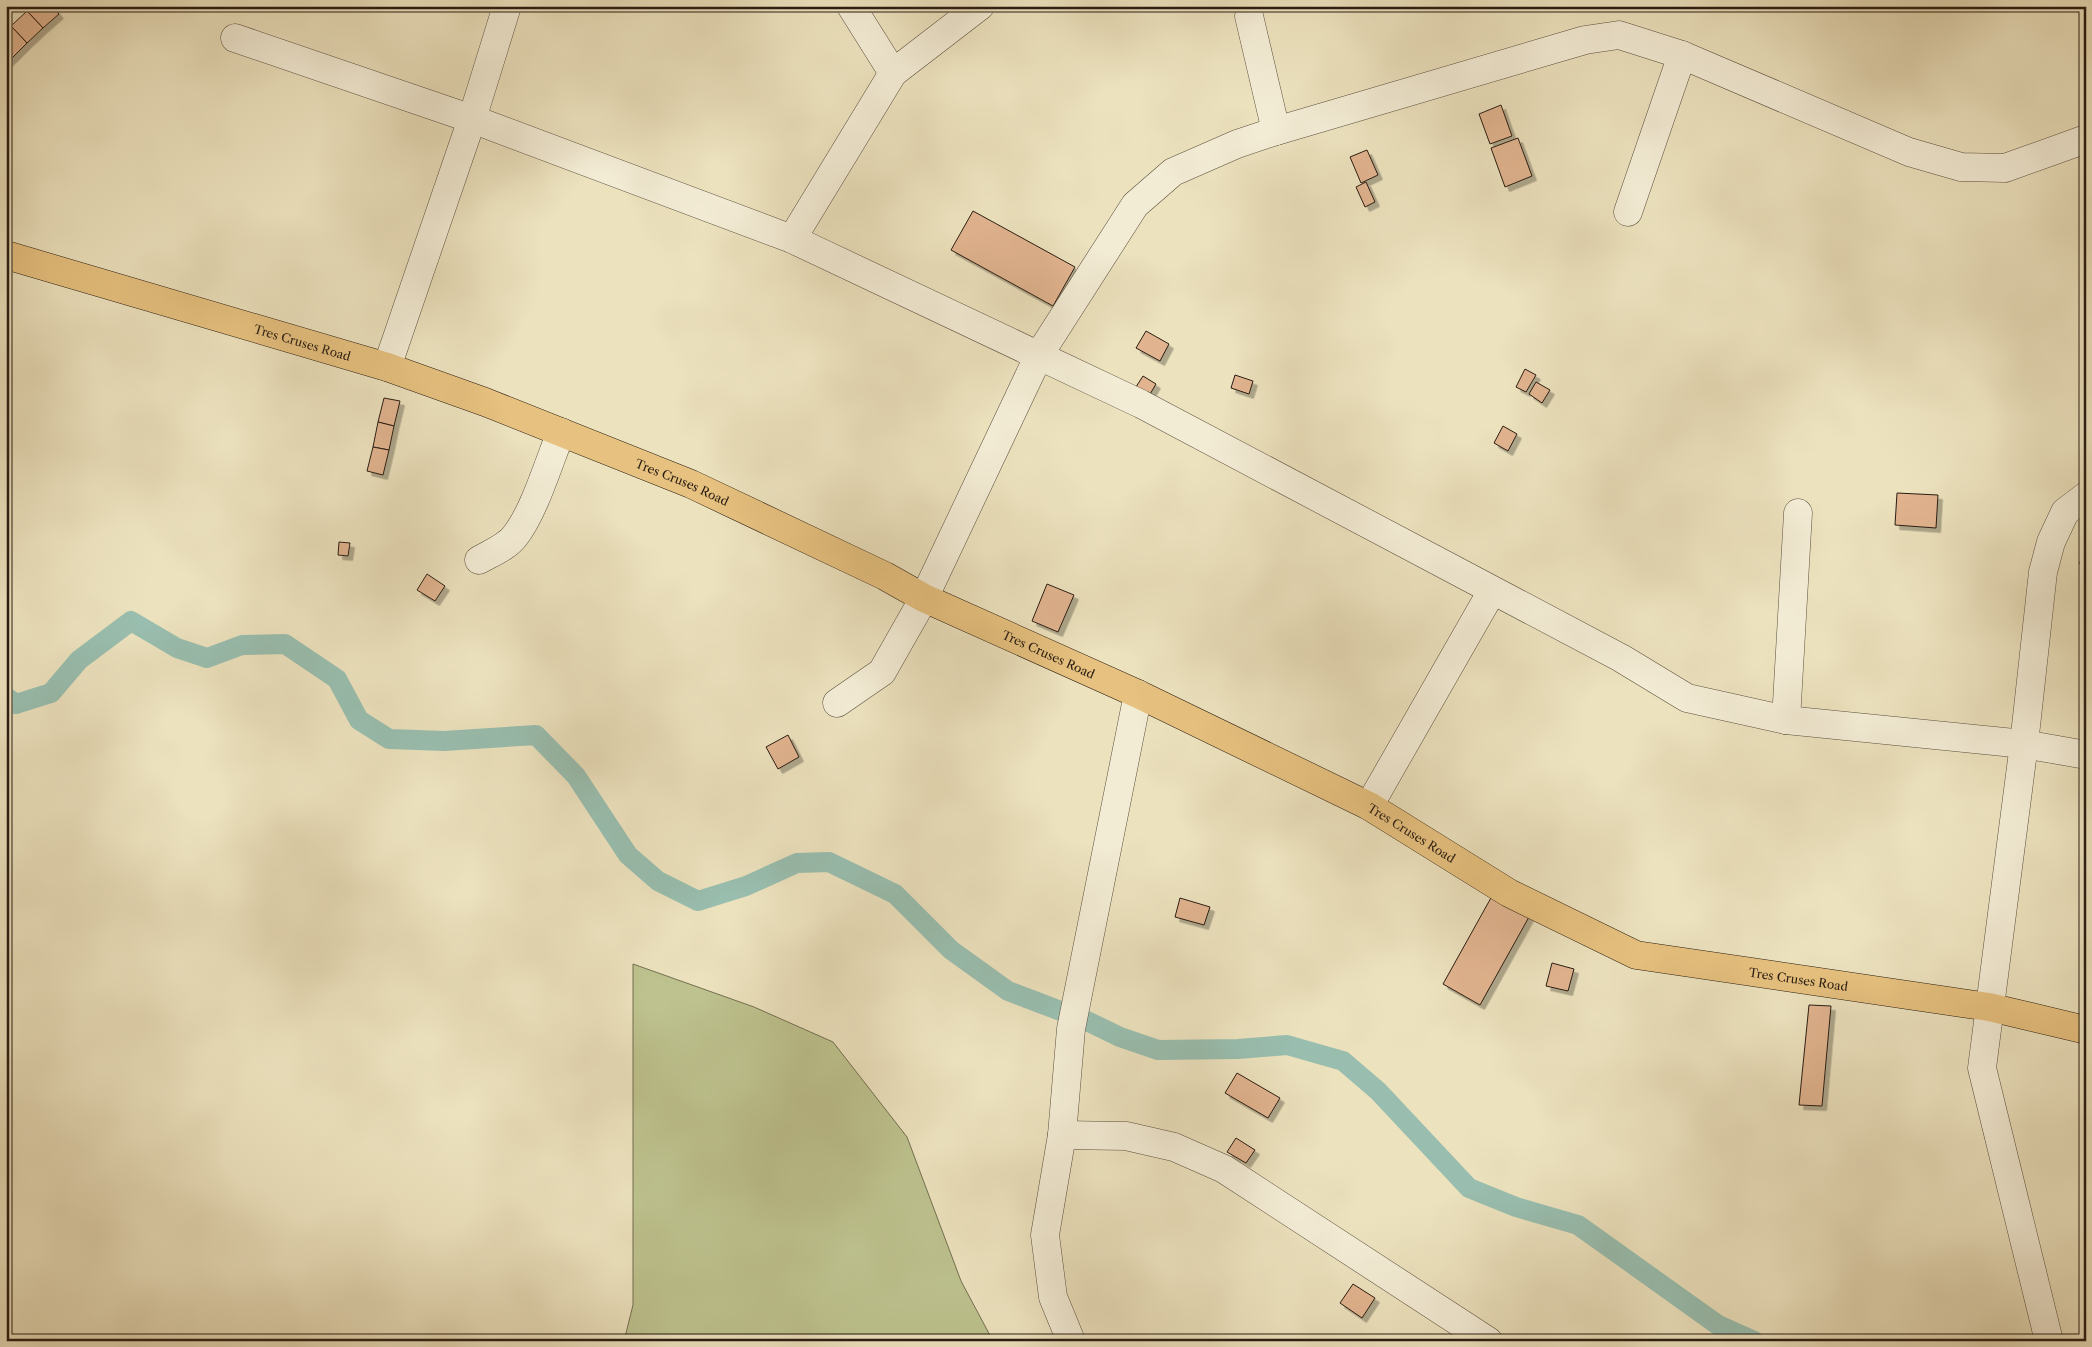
<svg xmlns="http://www.w3.org/2000/svg" width="2092" height="1347" font-family="'Libre Caslon Text',serif">
	<defs>
		<filter id="shadow"><feDropShadow dx="4.5" dy="4.5" stdDeviation="0" flood-color="#0004"/></filter>
	</defs>
	<rect width="100%" height="100%" fill="#ece2be"/>
	<filter id="stains"><feTurbulence type="fractalNoise" baseFrequency=".004" numOctaves="4"/><feColorMatrix values="0 0 0 0 .2 0 0 0 0 .09 0 0 0 0 .02 0 0 0 .5 -.17"/></filter>
	<radialGradient id="worn" r=".72"><stop offset=".6" stop-color="#630" stop-opacity="0"/><stop offset="1" stop-color="#630" stop-opacity=".3"/></radialGradient>
	<polygon fill="#bdc28e" stroke="#736f50" points="633,964 754,1007 833,1042 907,1137 961,1281 993,1341 624,1341 633,1305"/>
	<g fill="none" stroke-linecap="round" stroke-linejoin="round">
		<polyline stroke="#99beaf" stroke-width="20" points="6,697 16,704 51,693 79,660 131,621 177,648 207,658 242,645 285,644 337,679 359,720 389,739 444,741 536,735 576,776 628,855 658,881 698,901 746,886 797,863 829,862 895,894 951,950 1008,991 1087,1021 1120,1037 1158,1050 1238,1049 1287,1045 1343,1061 1378,1091 1469,1188 1516,1207 1578,1225 1718,1325 1754,1341"/>
	</g>
	<g fill="#e1b48f" stroke="#291c12" filter="url(#shadow)">
		<polygon points="32,6 52,6 59,14 43,28 27,11"/>
		<polygon points="27,11 43,28 27,43 11,26"/>
		<polygon points="11,26 27,43 12,58 6,52 6,30"/>
		<polygon points="6,52 12,58 6,63"/>
		<polygon points="1501,105 1512,136 1490,144 1479,114"/>
		<polygon points="1518,138 1532,176 1505,187 1491,148"/>
		<polygon points="1367,150 1378,175 1361,183 1350,157"/>
		<polygon points="1366,182 1375,202 1365,207 1356,187"/>
		<polygon points="973,211 1075,267 1053,306 951,250"/>
		<polygon points="1146,331 1169,344 1160,361 1136,348"/>
		<polygon points="1525,369 1536,375 1526,392 1516,387"/>
		<polygon points="1235,375 1253,381 1249,394 1231,388"/>
		<polygon points="1143,376 1156,384 1146,401 1132,393"/>
		<polygon points="1536,382 1550,390 1542,403 1529,394"/>
		<polygon points="384,398 400,401 394,426 378,422"/>
		<polygon points="378,422 394,426 389,450 373,447"/>
		<polygon points="1503,426 1517,434 1508,451 1494,443"/>
		<polygon points="373,447 389,450 383,475 367,471"/>
		<polygon points="1897,493 1938,495 1936,528 1895,525"/>
		<polygon points="339,542 350,543 348,556 338,555"/>
		<polygon points="2086,553 2086,568 2079,563"/>
		<polygon points="427,574 445,586 435,601 417,590"/>
		<polygon points="1047,584 1074,595 1058,632 1032,621"/>
		<polygon points="788,735 799,757 778,769 766,747"/>
		<polygon points="1492,896 1529,917 1480,1005 1443,984"/>
		<polygon points="1180,898 1210,907 1204,925 1175,917"/>
		<polygon points="1552,963 1574,969 1568,991 1546,986"/>
		<polygon points="1809,1005 1831,1006 1822,1106 1799,1105"/>
		<polygon points="1237,1073 1280,1098 1268,1118 1225,1093"/>
		<polygon points="1236,1138 1255,1150 1246,1163 1227,1152"/>
		<polygon points="1353,1284 1375,1298 1362,1318 1340,1303"/>
	</g>
	<g fill="none" stroke-linecap="round" stroke-linejoin="round">
		<g stroke="#5a4e3d" stroke-width="29">
			<g id="minor">
				<polyline points="851,6 893,73"/>
				<polyline points="1249,16 1276,131"/>
				<polyline points="235,38 472,119 792,239 1141,404 1621,658 1687,698 1786,720 2024,744 2086,755"/>
				<polyline points="1628,212 1682,55 1909,152 1961,167 2005,168 2086,139"/>
				<polyline points="792,239 893,73 980,6"/>
				<polyline points="387,367 472,119 507,6"/>
				<path d="M 479,560 C 491,553 507,547 515,536 C 534,512 549,462 561,432"/>
				<polyline points="837,703 882,672 924,598 1039,355 1135,205 1173,172 1237,144 1276,131 1585,40 1619,35 1682,55"/>
				<polyline points="1786,720 1798,513"/>
				<polyline points="1369,806 1492,591"/>
				<polyline points="1062,1135 1126,1136 1174,1147 1224,1169 1488,1341"/>
				<polyline points="1071,1341 1053,1297 1045,1235 1062,1135 1071,1029 1138,694"/>
				<polyline points="2049,1341 1982,1068 2024,744 2043,572 2051,542 2065,512 2086,496"/>
			</g>
		</g>
		<g stroke="#291c12" stroke-width="29">
			<g id="major">
				<path id="s1" d="M 6,255 L 387,367 L 485,402 L 691,484 L 885,576 L 924,598 L 1138,694 L 1369,806 L 1509,893 L 1636,955 L 1989,1007 L 2086,1030"/>
			</g>
		</g>
		<use href="#minor" stroke="#f3ecd5" stroke-width="28"/>
		<use href="#major" stroke="#e6c17f" stroke-width="28"/>
	</g>
	<g text-anchor="middle" dominant-baseline="central" stroke-width="4.5" stroke-linejoin="round" paint-order="stroke">
		<g font-size="12" fill="#291c12" stroke="#f3ecd5">
			<text stroke="none"><textPath href="#s1" startOffset="309">Tres Cruses Road</textPath></text>
			<text stroke="none"><textPath href="#s1" startOffset="714">Tres Cruses Road</textPath></text>
			<text stroke="none"><textPath href="#s1" startOffset="1119">Tres Cruses Road</textPath></text>
			<text stroke="none"><textPath href="#s1" startOffset="1524">Tres Cruses Road</textPath></text>
			<text stroke="none"><textPath href="#s1" startOffset="1944">Tres Cruses Road</textPath></text>
		</g>
	</g>
	<rect width="2092" height="1347" fill="none" stroke="#ece2be" stroke-width="25"/>
	<rect x="8" y="8" width="2077" height="1332" fill="none" stroke="#291c12" stroke-width="2.5"/>
	<rect x="12" y="12" width="2067" height="1322" fill="none" stroke="#291c12"/>
	<rect width="100%" height="100%" filter="url(#stains)"/>
	<rect width="100%" height="100%" fill="url(#worn)"/>
</svg>
